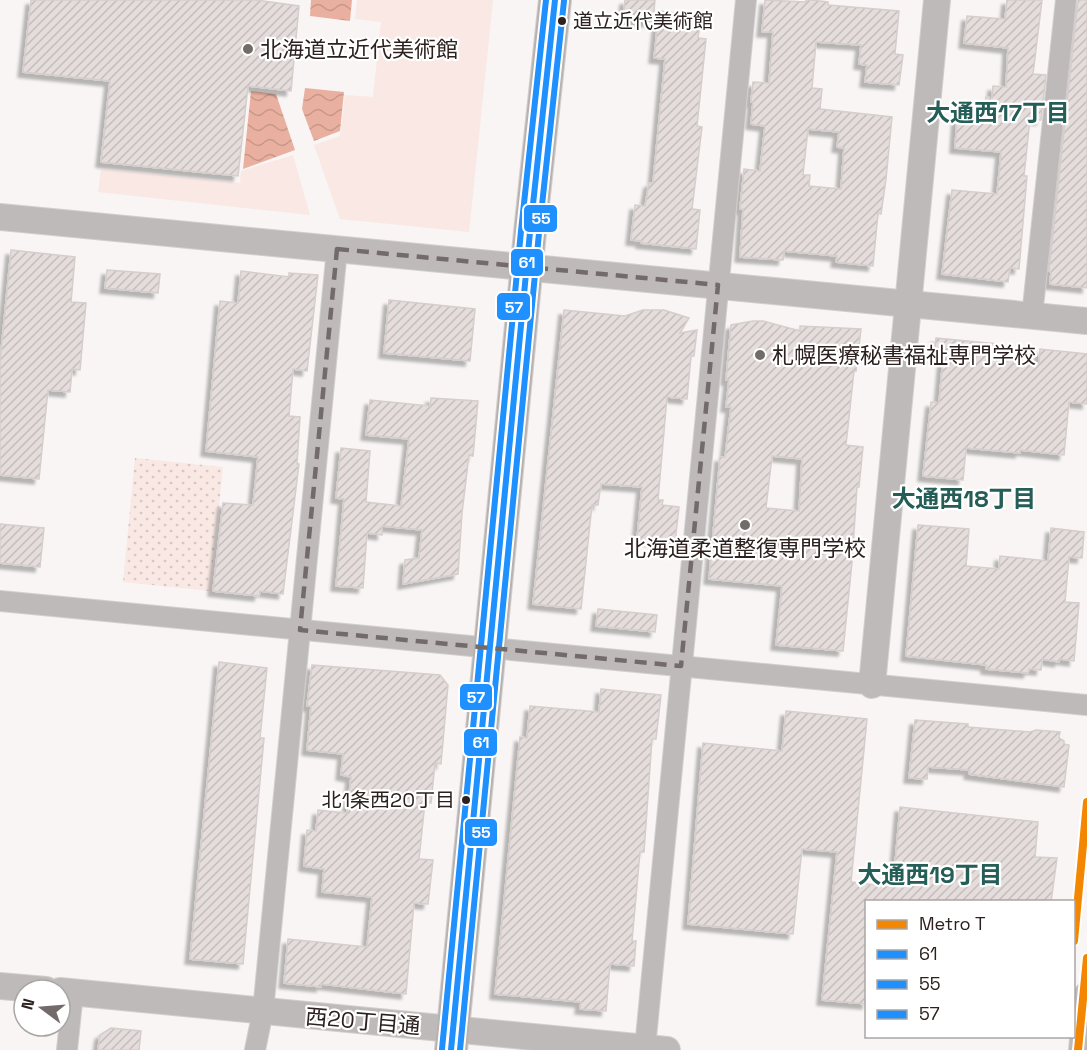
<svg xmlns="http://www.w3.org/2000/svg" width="1087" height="1050" font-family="'Space Grotesk','Noto Sans JP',sans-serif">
	<defs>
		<pattern id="park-dots" width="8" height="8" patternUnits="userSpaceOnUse" patternTransform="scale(1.5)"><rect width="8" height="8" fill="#f9e8e4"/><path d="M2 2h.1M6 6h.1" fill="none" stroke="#d6c7c3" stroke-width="1.8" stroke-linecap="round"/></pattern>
		<pattern id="water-waves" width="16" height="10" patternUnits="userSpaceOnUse" patternTransform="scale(1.5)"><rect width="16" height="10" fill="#e9b0a0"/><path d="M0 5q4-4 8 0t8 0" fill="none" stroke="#c89789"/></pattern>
		<pattern id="building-hatch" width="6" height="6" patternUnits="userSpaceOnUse" patternTransform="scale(1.5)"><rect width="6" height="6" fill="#e5dddb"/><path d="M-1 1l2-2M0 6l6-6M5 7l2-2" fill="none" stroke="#c5bdbc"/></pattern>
		<filter id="shadow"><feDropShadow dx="-5" dy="5" stdDeviation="1.5" flood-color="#0004"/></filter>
	</defs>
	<rect width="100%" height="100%" fill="#f8f5f4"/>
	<g fill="#f9e8e4">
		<polygon points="357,0 493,0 469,232 340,219 314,145 340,136 345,95 373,97 381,22 355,19"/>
		<polygon points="293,155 310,215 98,192 101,169 240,183 241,171"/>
	</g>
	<polygon fill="url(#park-dots)" points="135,458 223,467 210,591 123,582"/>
	<g fill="url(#water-waves)">
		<polygon points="311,0 352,0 350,21 310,16"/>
		<polygon points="305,88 344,92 340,131 314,141 302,109"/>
		<polygon points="251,91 276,94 295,150 243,169"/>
	</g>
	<g fill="url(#building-hatch)" stroke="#d5cecc" stroke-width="1.5" fill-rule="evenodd" filter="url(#shadow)">
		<polygon points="31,0 256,0 299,6 291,91 248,86 238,176 101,162 110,81 23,72"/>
		<polygon points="625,0 655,0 653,22 623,19"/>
		<path d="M 765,0 L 806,2 L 806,0 L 811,0 L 828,2 L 828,5 L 899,11 L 895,54 L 903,55 L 899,85 L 865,82 L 867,65 L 859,64 L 861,45 L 816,42 L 812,88 L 822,89 L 820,109 L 892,117 L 886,179 L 881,214 L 878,213 L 873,266 L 836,262 L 837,256 L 784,251 L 783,260 L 740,257 L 743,209 L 740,209 L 744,169 L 760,171 L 765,126 L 751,124 L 753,102 L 751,102 L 753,82 L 769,83 L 773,32 L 762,32 ZM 808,129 L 839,132 L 837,147 L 844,148 L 841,189 L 809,186 L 810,175 L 803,175 Z"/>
		<polygon points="1007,0 1042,0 1033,74 1046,75 1041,120 1030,119 1024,176 1027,176 1019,269 1010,268 1008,282 942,274 952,190 997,194 1001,152 955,148 957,118 983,120 986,97 992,98 993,86 1006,87 1008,48 964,43 967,16 1005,19"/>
		<polygon points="1078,0 1087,0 1087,288 1050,284 1051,272 1049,271"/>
		<polygon points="659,11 701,16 698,38 706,39 697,126 702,127 692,209 700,210 696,249 641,243 642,241 631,240 635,205 645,206 649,183 653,183 665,59 654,58"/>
		<polygon points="11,250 75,257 71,302 86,303 80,370 72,369 70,392 48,390 39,479 0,475 0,362"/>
		<polygon points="107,270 160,274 158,293 105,288"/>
		<polygon points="241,271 289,277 289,273 318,275 307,371 293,369 289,416 300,417 297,464 299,464 283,594 260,591 259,596 213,591 223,503 253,505 258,457 206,451 220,301 238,303"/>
		<polygon points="389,300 475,309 470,361 384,353"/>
		<polygon points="564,310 625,316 643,310 664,310 689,318 680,333 697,330 694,356 691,356 687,399 667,397 658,500 663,500 662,505 679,507 675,543 637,539 642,487 601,484 598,505 592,505 581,609 533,604"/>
		<path d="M 753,321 L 763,321 L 800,331 L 800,326 L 861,329 L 856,371 L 854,371 L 846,445 L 863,447 L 859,487 L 857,487 L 852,562 L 843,651 L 776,645 L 782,586 L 709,579 L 720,457 L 725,457 L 731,407 L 726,407 L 729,380 L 726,380 L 731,325 ZM 772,456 L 802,459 L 799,511 L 766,508 Z"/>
		<polygon points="936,338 998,344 997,359 1039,363 1040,349 1087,354 1087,404 1069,402 1064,455 1020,450 1020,453 966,448 963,480 923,476 931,402 939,403 943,358 934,357"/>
		<polygon points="431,398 478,401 473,456 469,455 462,513 458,574 403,584 405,560 419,558 422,530 382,526 382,535 367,533 363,588 336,586 344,499 336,498 341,448 370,451 366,502 401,506 409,439 366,435 370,400 430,406"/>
		<polygon points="0,524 44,528 40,567 0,563"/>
		<polygon points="918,525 969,529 966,566 999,569 1000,556 1048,561 1051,528 1084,532 1082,558 1069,557 1065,602 1079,603 1074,661 1060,659 1059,662 1042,659 1041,670 1029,669 1028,673 986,669 986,665 906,656"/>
		<polygon points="598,609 657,615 655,632 596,626"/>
		<polygon points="219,662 267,668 260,738 264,738 243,964 190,959"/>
		<polygon points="312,665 440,675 448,685 441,764 435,763 431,803 425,802 419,859 433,860 428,904 414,903 406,994 321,984 321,987 284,983 288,939 367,947 372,897 322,892 324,869 304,866 307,830 316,831 318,810 347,813 351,777 341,775 343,754 307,750 311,706 307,706"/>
		<polygon points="601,689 661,695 656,739 652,739 644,852 640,852 632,941 636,941 634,966 610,964 606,1011 580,1009 581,1002 495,994 520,737 527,738 530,706 599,712"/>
		<polygon points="786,711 867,719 851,882 893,887 900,807 1038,822 1035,857 1057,858 1051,902 867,902 867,1004 822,1000 837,852 802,849 793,934 688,924 703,743 782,751"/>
		<polygon points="915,720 968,724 968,727 1030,732 1036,730 1060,732 1059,738 1064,741 1064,744 1069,745 1064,787 969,774 970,770 928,767 927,779 909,778"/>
		<polygon points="111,1028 141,1031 139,1050 98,1050 100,1035"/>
	</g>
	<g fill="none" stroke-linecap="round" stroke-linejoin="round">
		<g stroke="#d2cfce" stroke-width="22">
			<g id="minor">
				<polyline points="1032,316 1066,0"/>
				<polyline points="0,601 1087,705"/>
				<polyline points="645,1048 746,0"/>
				<polyline points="67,1050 73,992"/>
				<polyline points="255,1050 263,1011 337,249"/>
			</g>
		</g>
		<g stroke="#d2cfce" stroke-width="28">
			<g id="tertiary">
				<polyline points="0,217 1087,321"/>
				<polyline points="872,685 937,0"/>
				<polyline points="0,986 46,990"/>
				<polyline points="60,991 667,1050"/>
				<polyline points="1082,1050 1087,995"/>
			</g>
		</g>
		<g stroke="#d2cfce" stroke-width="34">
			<polyline id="primary" points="451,1050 530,232 555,0"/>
		</g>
		<use href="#minor" stroke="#bebab9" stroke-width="20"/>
		<use href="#tertiary" stroke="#bebab9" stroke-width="26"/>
		<use href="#primary" stroke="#b7b2b0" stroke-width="32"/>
		<g stroke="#fff" stroke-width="10">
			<polyline id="bus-1" points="451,1050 530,232 555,0"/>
		</g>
		<g stroke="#fff" stroke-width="10">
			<polyline id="bus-2" points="460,1050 539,233 564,1"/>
		</g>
		<g stroke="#fff" stroke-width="10">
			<polyline id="bus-3" points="442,1049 521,231 546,0"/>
		</g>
		<use href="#bus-1" stroke="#1e90ff" stroke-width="6"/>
		<use href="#bus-2" stroke="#1e90ff" stroke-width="6"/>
		<use href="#bus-3" stroke="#1e90ff" stroke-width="6"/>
		<g stroke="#fff" stroke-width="12">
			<g id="metro-1">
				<polyline points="1074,941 1087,802"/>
				<polyline points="1078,1050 1087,958"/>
			</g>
		</g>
		<use href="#metro-1" stroke="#f48702" stroke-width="8"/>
	</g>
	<path fill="none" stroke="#736b69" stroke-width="4.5" stroke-dasharray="12 8" stroke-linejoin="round" d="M 337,249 L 718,285 L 681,666 L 300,630 Z"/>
	<g fill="#2c211e" stroke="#fff" stroke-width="2">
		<circle cx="562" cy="21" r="5"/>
		<circle cx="466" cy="800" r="5"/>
	</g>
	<g fill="#736b69" stroke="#fff" stroke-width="2">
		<circle cx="248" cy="49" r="6"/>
		<circle cx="760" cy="355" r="6"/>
		<circle cx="745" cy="525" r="6"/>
	</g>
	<g text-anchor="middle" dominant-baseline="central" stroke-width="4.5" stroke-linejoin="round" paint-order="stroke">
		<g font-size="20" fill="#2c211e" stroke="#fff" text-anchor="start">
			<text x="573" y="21">道立近代美術館</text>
			<text x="455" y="800" text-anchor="end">北1条西20丁目</text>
		</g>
		<g font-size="22" fill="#2c211e" stroke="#fff" text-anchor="start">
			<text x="260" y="49">北海道立近代美術館</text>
			<text x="772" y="355">札幌医療秘書福祉専門学校</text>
			<text x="745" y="548" text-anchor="middle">北海道柔道整復専門学校</text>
		</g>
		<g font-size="22" fill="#2c211e" stroke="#fff">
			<text transform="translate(363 1021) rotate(5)">西20丁目通</text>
		</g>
		<g font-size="24" font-weight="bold" fill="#255d57" stroke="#fff">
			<text x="998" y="112">大通西17丁目</text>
			<text x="964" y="498">大通西18丁目</text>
			<text x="930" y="874">大通西19丁目</text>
		</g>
	</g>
	<g stroke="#fff" stroke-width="2">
		<rect x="523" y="204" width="35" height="29" rx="6" fill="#1e90ff"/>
		<rect x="510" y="248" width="34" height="29" rx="6" fill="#1e90ff"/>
		<rect x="496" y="292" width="35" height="29" rx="6" fill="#1e90ff"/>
		<rect x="459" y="683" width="34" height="28" rx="6" fill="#1e90ff"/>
		<rect x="463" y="728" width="35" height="29" rx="6" fill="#1e90ff"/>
		<rect x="464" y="818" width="34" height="29" rx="6" fill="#1e90ff"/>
	</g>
	<g font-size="16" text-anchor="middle" font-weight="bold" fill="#fff">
		<text x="541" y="224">55</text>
		<text x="527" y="268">61</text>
		<text x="514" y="313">57</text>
		<text x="476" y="703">57</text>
		<text x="481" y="748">61</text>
		<text x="481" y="838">55</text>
	</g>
	<rect x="865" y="900" width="210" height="138" fill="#ffffff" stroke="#aba6a5" stroke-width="1.5"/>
	<rect x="877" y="920" width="30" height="9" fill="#f48702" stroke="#aba6a5" stroke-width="1.5"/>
	<text x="919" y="930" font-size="18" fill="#2c211e">Metro T</text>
	<rect x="877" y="950" width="30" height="9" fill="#1e90ff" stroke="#aba6a5" stroke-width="1.5"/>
	<text x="919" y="960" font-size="18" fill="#2c211e">61</text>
	<rect x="877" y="980" width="30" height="9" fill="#1e90ff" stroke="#aba6a5" stroke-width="1.5"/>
	<text x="919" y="990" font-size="18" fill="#2c211e">55</text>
	<rect x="877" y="1010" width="30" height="9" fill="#1e90ff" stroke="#aba6a5" stroke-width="1.5"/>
	<text x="919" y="1020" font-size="18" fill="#2c211e">57</text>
	<g transform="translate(42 1008) rotate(286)"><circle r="28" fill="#ffffff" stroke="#aba6a5" stroke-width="1.5"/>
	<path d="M0-4.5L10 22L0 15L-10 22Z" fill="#736b69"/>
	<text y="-9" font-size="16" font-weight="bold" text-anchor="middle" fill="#2c211e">N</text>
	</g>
</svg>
